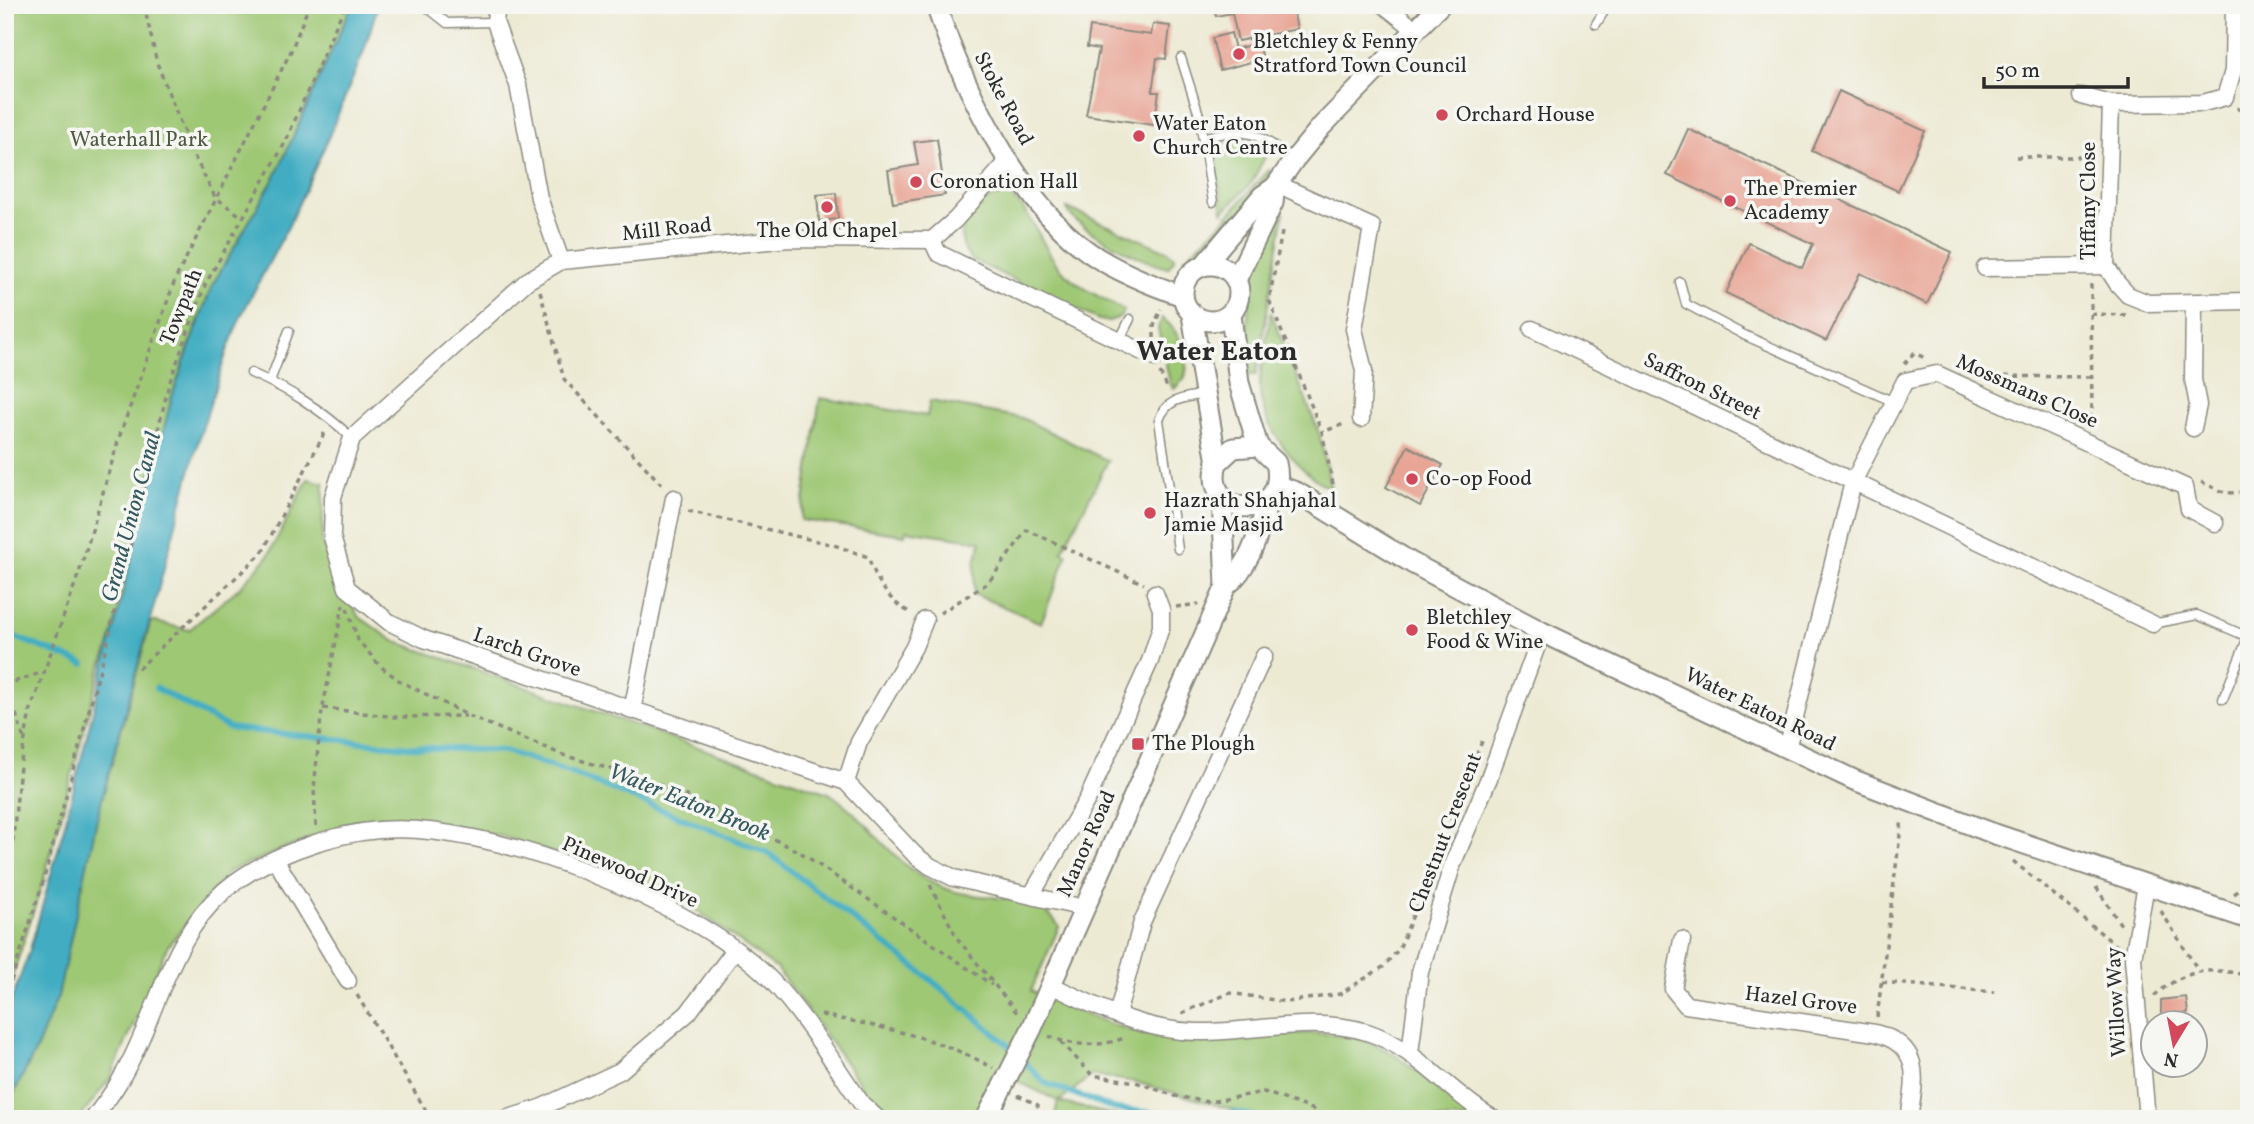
<svg xmlns="http://www.w3.org/2000/svg" width="2254" height="1124" font-family="Vollkorn,serif">
	<rect width="100%" height="100%" fill="#f6f6f2"/>
	<filter id="ink" filterUnits="userSpaceOnUse"><feTurbulence type="fractalNoise" baseFrequency=".0143" numOctaves="2"/><feDisplacementMap in="SourceGraphic" scale="14" xChannelSelector="R" yChannelSelector="G"/><feConvolveMatrix kernelMatrix="1 2 1 2 8 2 1 2 1" color-interpolation-filters="sRGB"/></filter>
	<filter id="wash" filterUnits="userSpaceOnUse"><feTurbulence type="fractalNoise" baseFrequency=".00686" numOctaves="4" result="noise"/><feDisplacementMap in="SourceGraphic" scale="28" xChannelSelector="R" yChannelSelector="G"/><feGaussianBlur stdDeviation="1.57" result="paint"/><feColorMatrix in="noise" values="0 0 0 0 0 0 0 0 0 0 0 0 0 0 0 0 0 1.4 0 .05"/><feComposite in="paint" operator="in"/></filter>
	<g filter="url(#wash)">
		<rect width="100%" height="100%" fill="#edead4"/>
		<g fill="#9fc874" stroke="#657a50" stroke-width="2">
			<polygon points="5,5 352,5 276,175 212,286 192,337 172,396 113,637 101,667 43,882 5,999"/>
			<polygon points="1239,139 1255,143 1266,155 1252,182 1223,212 1214,154 1223,144"/>
			<polygon points="1268,170 1271,171 1252,201 1196,261 1184,263 1185,258 1221,224"/>
			<path d="M 1008,195 C 1033,211 1041,246 1059,267 C 1077,287 1101,298 1124,310 L 1121,317 L 1109,321 L 1099,320 L 972,260 C 946,234 975,195 1008,195 Z"/>
			<path d="M 1067,208 L 1167,251 L 1175,258 L 1168,268 C 1147,264 1071,227 1067,208 Z"/>
			<path d="M 1279,211 L 1284,212 L 1256,375 L 1250,375 C 1242,312 1251,268 1279,211 Z"/>
			<path d="M 1271,312 L 1319,433 L 1331,489 C 1298,472 1261,427 1260,388 C 1259,364 1268,336 1271,312 Z"/>
			<path d="M 1162,318 C 1179,330 1192,359 1184,379 L 1174,389 L 1170,383 L 1158,328 Z"/>
			<polygon points="820,398 927,416 930,401 1022,418 1108,461 1062,551 1067,555 1041,623 974,594 975,562 981,541 906,530 905,535 801,520"/>
			<path d="M 308,479 L 324,483 L 322,544 L 358,616 L 394,641 L 829,793 C 877,825 895,875 956,892 C 989,901 1040,892 1059,927 L 1031,991 C 1082,1012 1136,1040 1192,1041 C 1253,1043 1318,1020 1376,1045 C 1415,1062 1439,1096 1473,1119 L 1266,1119 L 1136,1082 L 1092,1075 L 1059,1102 L 1130,1119 L 1054,1119 L 1058,1101 L 1009,1077 L 976,1119 L 896,1119 L 872,1099 L 777,969 L 684,901 L 593,866 L 501,836 L 398,823 L 314,837 L 229,871 L 167,947 L 111,1077 L 79,1119 L 5,1119 L 5,1110 L 36,1050 L 58,996 L 99,810 L 151,621 L 189,630 L 239,588 L 267,558 Z"/>
		</g>
		<polygon fill="#43adc2" stroke="#376c76" stroke-width="2" points="352,5 378,5 364,51 324,148 289,225 241,316 227,351 198,442 99,810 58,996 36,1050 5,1110 5,1017 29,953 62,835 172,396 212,286 276,175"/>
		<g fill="none" stroke-linecap="round" stroke-linejoin="round">
			<g stroke="#43adc2" stroke-width="6">
				<polyline points="5,633 84,664"/>
				<polyline points="156,688 229,728 408,747 505,751 569,772 768,853 930,979 1006,1043 1045,1083 1115,1109 1191,1117 1237,1113 1263,1119"/>
			</g>
		</g>
		<g id="blocks">
			<g fill="#e8a494">
				<polygon points="1214,5 1313,5 1313,10 1294,14 1297,29 1238,41 1232,13 1216,16"/>
				<polygon points="1153,24 1170,26 1166,59 1157,58 1152,92 1159,92 1154,125 1086,115 1099,49 1087,47 1090,27 1151,35"/>
				<polygon points="1231,33 1235,49 1259,43 1263,59 1220,70 1212,38"/>
				<polygon points="1839,91 1925,131 1898,191 1812,151"/>
				<polygon points="1688,129 1952,252 1927,304 1860,273 1826,341 1726,293 1749,243 1802,268 1813,244 1667,175"/>
				<polygon points="937,139 945,195 893,203 888,170 918,165 914,142"/>
				<polygon points="836,193 838,219 819,221 817,195"/>
				<polygon points="1408,446 1443,465 1420,506 1386,487"/>
				<polygon points="2186,997 2188,1013 2182,1014 2183,1023 2161,1023 2161,1000"/>
			</g>
		</g>
	</g>
	<g filter="url(#ink)">
		<use href="#blocks" fill-opacity="0" stroke="#8c8a80" stroke-width="2"/>
		<g fill="none" stroke-linecap="round" stroke-linejoin="round">
			<g stroke="#8c8a80" stroke-width="11">
				<g id="service">
					<polyline points="424,5 447,23 495,22"/>
					<polyline points="1596,24 1608,5"/>
					<polyline points="1181,58 1199,115 1213,202"/>
					<path d="M 1203,138 C 1247,126 1257,133 1293,159"/>
					<polyline points="1680,282 1686,304 1744,335 1894,402"/>
					<polyline points="1119,341 1130,319"/>
					<path d="M 251,373 C 290,390 321,409 352,438"/>
					<polyline points="270,381 289,331"/>
					<path d="M 1178,549 L 1159,420 C 1167,398 1184,398 1205,394"/>
					<polyline points="2153,624 2197,615 2248,637 2223,699"/>
				</g>
			</g>
			<g stroke="#8c8a80" stroke-width="19">
				<g id="minor">
					<polyline points="497,5 495,22 518,85 539,198 561,261"/>
					<polyline points="1384,5 1417,31"/>
					<polyline points="2234,5 2233,71 2225,97 2203,103 2111,104 2106,266 2117,283 2128,295 2148,303 2249,301"/>
					<polyline points="2081,96 2111,104"/>
					<polyline points="1009,160 955,220 932,240 789,239 561,261 527,281 352,438 333,497 332,537 347,588 389,622 424,639 846,782 915,855 930,866 954,878 1084,908"/>
					<polyline points="1277,184 1372,227 1354,329 1364,371 1361,419"/>
					<polyline points="932,240 938,253 1155,358"/>
					<polyline points="1985,268 2106,266"/>
					<polyline points="1532,329 2153,624"/>
					<polyline points="2193,428 2198,405 2193,379 2194,303"/>
					<polyline points="632,711 674,498"/>
					<polyline points="1787,749 1853,482 1905,381 1937,374 2185,487 2189,509 2215,523"/>
					<polyline points="846,782 859,742 914,647 925,620"/>
					<polyline points="275,859 348,981"/>
					<polyline points="2146,885 2133,958 2147,1119"/>
					<polyline points="1032,894 1088,798 1150,661 1161,627 1161,609 1155,593"/>
					<path d="M 1682,940 L 1673,989 L 1686,1005 L 1875,1033 C 1924,1046 1915,1079 1909,1119"/>
					<path d="M 1051,985 C 1098,1008 1144,1031 1197,1032 C 1253,1033 1312,1015 1367,1032 C 1417,1048 1449,1093 1494,1119"/>
					<polyline points="1117,1015 1142,922 1264,656"/>
					<polyline points="1410,1053 1420,972 1453,863 1489,778 1542,632"/>
					<path d="M 93,1119 C 103,1105 115,1091 123,1075 C 158,1014 168,940 224,891 C 262,858 328,834 379,830 C 487,820 696,902 771,980 C 806,1017 833,1063 862,1104 L 878,1119"/>
					<polyline points="505,1119 538,1109 620,1071 688,1013 734,951"/>
				</g>
			</g>
			<g stroke="#8c8a80" stroke-width="23">
				<g id="tertiary">
					<path d="M 936,5 C 963,87 1018,202 1090,253 C 1118,272 1151,285 1183,296"/>
					<circle cx="1211" cy="293" r="28"/>
					<polyline points="1204,265 1262,196 1275,187"/>
					<polyline points="1236,280 1273,203 1275,187 1294,160 1321,127 1440,5"/>
					<polyline points="1231,314 1239,383 1258,446"/>
					<path d="M 1192,315 L 1217,463 C 1201,520 1290,523 1276,463 L 1258,446 L 1233,448 L 1217,463"/>
					<polyline points="1277,485 1298,493 1412,563 1542,632 1854,780 1992,833 2249,919"/>
					<path d="M 1226,586 C 1252,565 1259,530 1269,499"/>
					<polyline points="986,1119 1032,1028 1226,586 1222,496"/>
				</g>
			</g>
			<g stroke="#8c8a80" stroke-width="3.5" stroke-dasharray="5 5" stroke-linecap="butt">
				<polyline points="144,5 157,63 191,150 215,197 242,217"/>
				<polyline points="5,8 19,5"/>
				<polyline points="2237,108 2249,115"/>
				<polyline points="2016,157 2093,157"/>
				<polyline points="1282,232 1269,300 1322,432"/>
				<polyline points="2091,284 2092,426"/>
				<polyline points="540,291 564,379 663,486"/>
				<polyline points="2091,314 2127,315"/>
				<polyline points="1154,338 1154,326 1161,309"/>
				<polyline points="1904,364 1914,353 1925,358"/>
				<polyline points="1160,373 1169,391"/>
				<polyline points="1985,376 2091,377"/>
				<polyline points="2201,482 2226,493 2249,492"/>
				<polyline points="1335,494 1322,432 1347,423"/>
				<path d="M 688,511 L 834,545 L 868,557 C 877,580 887,601 911,613"/>
				<polyline points="1176,607 1199,604"/>
				<polyline points="347,608 358,640 380,666 400,681 469,716 563,755 654,782 716,809 803,854 992,985"/>
				<polyline points="940,613 988,583 1027,530 1144,584"/>
				<polyline points="138,669 262,553 326,430"/>
				<polyline points="5,685 46,671"/>
				<polyline points="5,697 15,711 24,739"/>
				<polyline points="323,708 395,717 466,716"/>
				<polyline points="1450,820 1483,739"/>
				<polyline points="316,826 314,789 321,717 343,605"/>
				<polyline points="2013,861 2118,947"/>
				<polyline points="930,885 957,938 1018,1014"/>
				<polyline points="2096,887 2121,925"/>
				<polyline points="2234,894 2249,883"/>
				<polyline points="2161,911 2198,970"/>
				<polyline points="5,921 20,766 30,712 82,564 119,438 175,280 291,51 309,5"/>
				<polyline points="1882,982 1994,992"/>
				<polyline points="357,995 431,1119"/>
				<path d="M 2154,996 C 2186,969 2208,966 2249,976"/>
				<polyline points="5,1000 43,882 107,643 169,384 205,285 285,143 345,5"/>
				<polyline points="1182,1013 1230,993 1287,1002 1340,994 1383,967 1399,949 1429,876"/>
				<path d="M 821,1015 C 881,1027 939,1037 993,1068"/>
				<polyline points="1877,1017 1902,819"/>
				<path d="M 1049,1036 C 1072,1047 1104,1047 1126,1037"/>
				<polyline points="1061,1042 1092,1075 1136,1082 1175,1096 1209,1102 1264,1092 1312,1109 1325,1119"/>
				<polyline points="1018,1095 1038,1105 1037,1119"/>
			</g>
			<use href="#service" stroke="#fff" stroke-width="8"/>
			<use href="#minor" stroke="#fff" stroke-width="16"/>
			<use href="#tertiary" stroke="#fff" stroke-width="19"/>
		</g>
	</g>
	<g fill="#d1495b" stroke="#f6f6f2" stroke-width="2.5">
		<circle cx="1239" cy="54" r="7"/>
		<circle cx="1442" cy="115" r="7"/>
		<circle cx="1139" cy="136" r="7"/>
		<circle cx="916" cy="182" r="7"/>
		<circle cx="1730" cy="201" r="7"/>
		<circle cx="827" cy="207" r="7"/>
		<circle cx="1412" cy="479" r="7"/>
		<circle cx="1150" cy="513" r="7"/>
		<circle cx="1412" cy="630" r="7"/>
		<rect x="1131" y="737" width="14" height="14" rx="3.5"/>
	</g>
	<g text-anchor="middle" dominant-baseline="central" stroke-width="7" stroke-linejoin="round" paint-order="stroke">
		<g font-size="21" fill="#2b2b2b" stroke="#f6f6f2" text-anchor="start">
			<text x="1253" y="42">Bletchley &amp; Fenny<tspan x="1253" dy="24">Stratford Town Council</tspan></text>
			<text x="1456" y="115">Orchard House</text>
			<text x="1153" y="124">Water Eaton<tspan x="1153" dy="24">Church Centre</tspan></text>
			<text x="930" y="182">Coronation Hall</text>
			<text x="1744" y="189">The Premier<tspan x="1744" dy="24">Academy</tspan></text>
			<text x="827" y="231" text-anchor="middle">The Old Chapel</text>
			<text x="1426" y="479">Co-op Food</text>
			<text x="1164" y="501">Hazrath Shahjahal<tspan x="1164" dy="24">Jamie Masjid</tspan></text>
			<text x="1426" y="618">Bletchley<tspan x="1426" dy="24">Food &amp; Wine</tspan></text>
			<text x="1152" y="744">The Plough</text>
		</g>
		<g font-size="21" fill="#2b2b2b" stroke="#f6f6f2">
			<text transform="translate(1003 99) rotate(62)">Stoke Road</text>
			<text transform="translate(2089 201) rotate(-90)">Tiffany Close</text>
			<text transform="translate(667 230) rotate(-6)">Mill Road</text>
			<text transform="translate(182 307) rotate(-68)">Towpath</text>
			<text transform="translate(1702 387) rotate(26)">Saffron Street</text>
			<text transform="translate(2027 392) rotate(24)">Mossmans Close</text>
			<text transform="translate(527 653) rotate(19)">Larch Grove</text>
			<text transform="translate(1760 710) rotate(26)">Water Eaton Road</text>
			<text transform="translate(1446 833) rotate(-69)">Chestnut Crescent</text>
			<text transform="translate(1087 844) rotate(-66)">Manor Road</text>
			<text transform="translate(630 873) rotate(24)">Pinewood Drive</text>
			<text transform="translate(1801 1001) rotate(7)">Hazel Grove</text>
			<text transform="translate(2117 1002) rotate(-93)">Willow Way</text>
		</g>
		<g font-size="21" fill="#4e5a41" stroke="#f6f6f2">
			<text x="139" y="140">Waterhall Park</text>
		</g>
		<g font-size="23" font-style="italic" fill="#335860" stroke="#f6f6f2">
			<text transform="translate(132 517) rotate(-75)">Grand Union Canal</text>
			<text transform="translate(689 803) rotate(22)">Water Eaton Brook</text>
		</g>
		<g font-size="28" font-weight="bold" fill="#2b2b2b" stroke="#f6f6f2">
			<text x="1217" y="352">Water Eaton</text>
		</g>
	</g>
	<rect width="2254" height="1124" fill="none" stroke="#f6f6f2" stroke-width="28"/>
	<g transform="translate(2174 1044) rotate(190)"><circle r="33" fill="#f6f6f2" stroke="#a5a5a2" stroke-width="2"/>
	<path d="M0-5L12 26L0 18L-12 26Z" fill="#d1495b"/>
	<text y="-10" font-size="19" font-weight="bold" text-anchor="middle" fill="#2b2b2b">N</text>
	</g>
	<path d="M1984 77v10h144v-10" fill="none" stroke="#2b2b2b" stroke-width="3.5"/>
	<text x="1995" y="77" font-size="21" fill="#2b2b2b" stroke="#f6f6f2" stroke-width="5" paint-order="stroke">50 m</text>
</svg>
